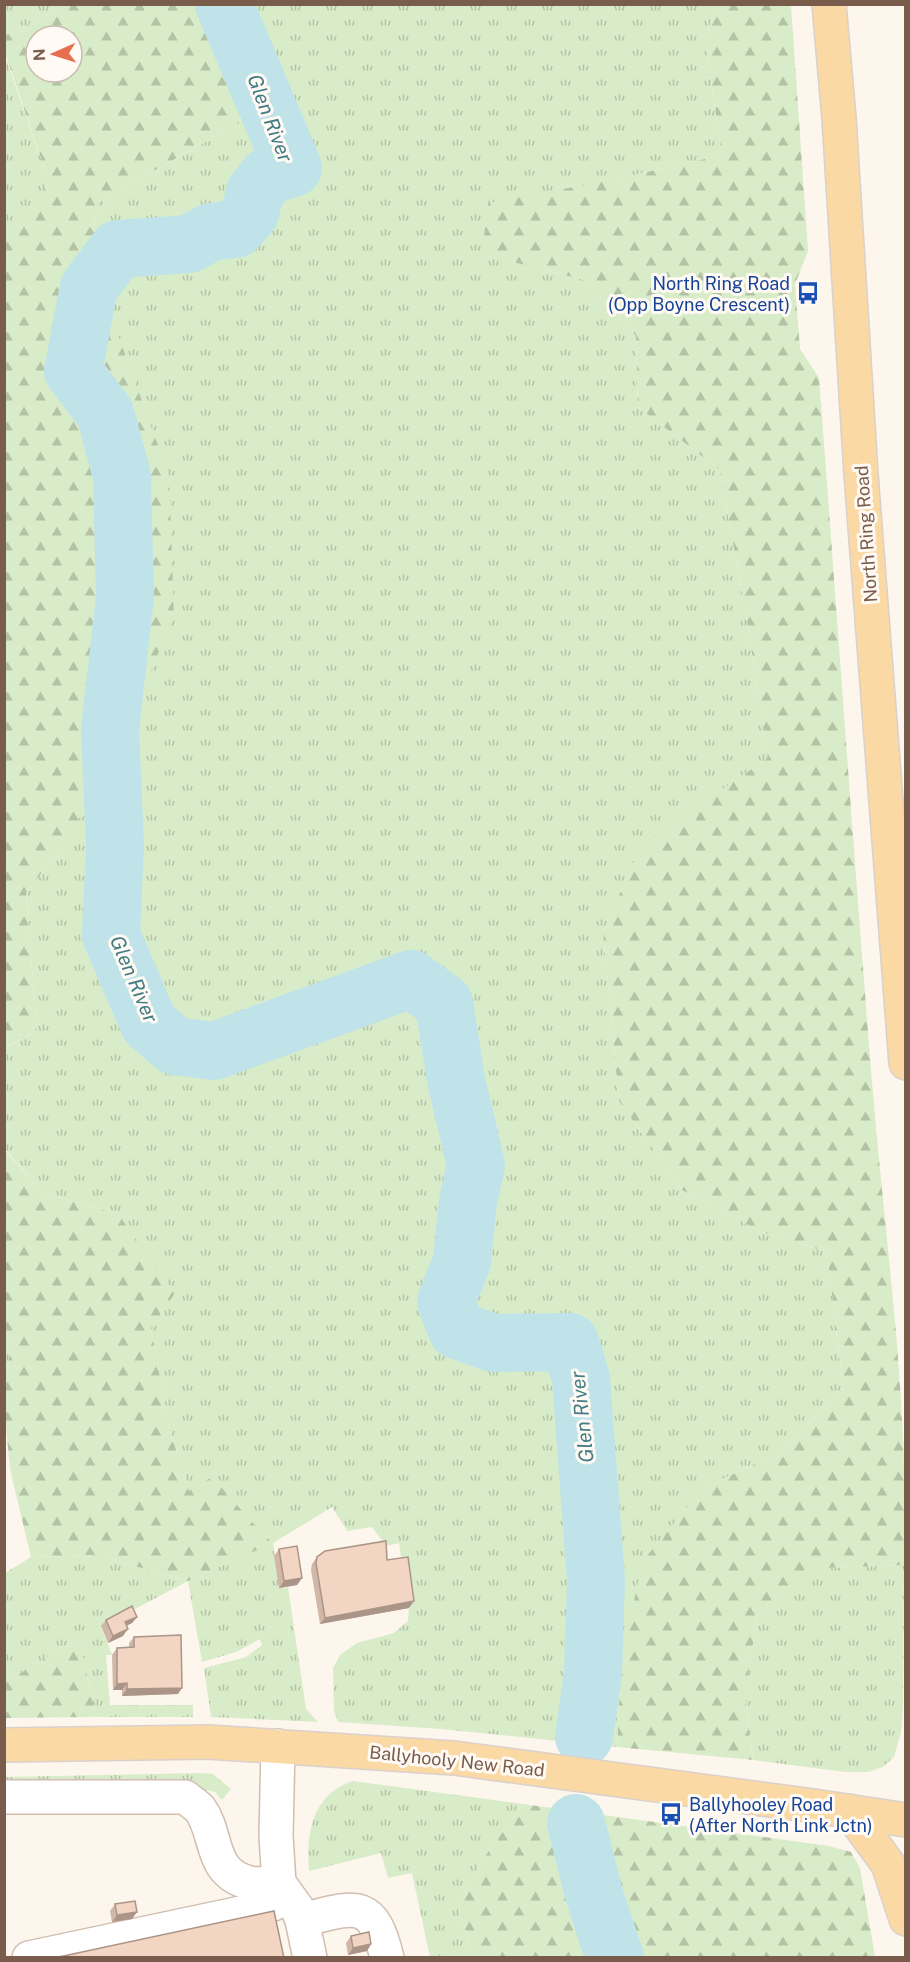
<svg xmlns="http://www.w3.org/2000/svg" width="910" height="1962" font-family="'Public Sans',sans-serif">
	<defs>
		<pattern id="grass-tufts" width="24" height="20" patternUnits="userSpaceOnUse" patternTransform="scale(1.5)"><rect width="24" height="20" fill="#d8ecc9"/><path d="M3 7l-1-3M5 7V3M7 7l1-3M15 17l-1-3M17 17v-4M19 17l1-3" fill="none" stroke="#b4c2a5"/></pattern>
		<pattern id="forest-firs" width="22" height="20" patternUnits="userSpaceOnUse" patternTransform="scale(1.5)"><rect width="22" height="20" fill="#d8ecc9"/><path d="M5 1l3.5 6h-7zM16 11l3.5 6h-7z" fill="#b4c2a5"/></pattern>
	</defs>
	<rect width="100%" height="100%" fill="#fdf6ec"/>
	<g fill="url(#grass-tufts)">
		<polygon points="5,5 67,5 5,36"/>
		<polygon points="221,5 716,5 705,40 722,155 612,180 483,254 584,280 636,336 638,407 720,470 748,627 768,758 641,846 603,932 619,1101 682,1190 762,1232 827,1252 843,1387 784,1450 702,1489 621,1664 617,1747 441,1729 338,1722 334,1711 333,1668 340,1655 357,1643 394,1633 408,1621 409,1608 399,1543 386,1546 372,1527 347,1531 332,1507 273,1543 279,1588 288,1587 306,1709 318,1722 211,1717 204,1668 246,1657 262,1645 260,1639 236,1652 202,1662 188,1581 101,1627 112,1655 106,1655 110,1705 193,1705 193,1717 96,1717 79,1638 14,1677 5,1679 5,1573 31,1557 96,1555 188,1581 272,1542 260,1531 189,1492 170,1431 151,1328 118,1214 42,1193 5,1149 4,1031 7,1047 37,1031 26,893 65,843 95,271 92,239 98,202 241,122 221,29"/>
		<polygon points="4,53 49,182 5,245 4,245"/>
		<polygon points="5,1326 11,1338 5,1406"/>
		<polygon points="904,1565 903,1707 901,1733 894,1757 883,1767 868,1772 845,1772 753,1760 745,1697 757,1616 793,1583 825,1568"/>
		<polygon points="202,1773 213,1774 231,1789 222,1800 215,1792 207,1790 5,1788 4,1777"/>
		<path d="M 353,1781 L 523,1804 L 483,1859 L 458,1907 L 474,1957 L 430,1957 L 412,1873 L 388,1878 L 381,1853 L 309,1871 C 306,1834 312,1794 353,1781 Z"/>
	</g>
	<g fill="url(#forest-firs)" fill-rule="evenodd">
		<path d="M 67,5 L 221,5 L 221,29 L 241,122 L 98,202 L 92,239 L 95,271 L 169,476 L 174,615 L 118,751 L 65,843 L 26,893 L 37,1031 L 6,1047 L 4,1031 L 4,245 L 49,182 L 5,53 L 5,36 ZM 36,36 L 72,36 L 72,72 L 36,72 Z"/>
		<path d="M 716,5 L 791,5 L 808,251 L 795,284 L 800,349 L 819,378 C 837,612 853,847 872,1082 C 885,1242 910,1405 904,1565 L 825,1568 L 793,1584 L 757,1616 L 745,1697 L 753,1760 L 617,1747 L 621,1664 L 642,1562 L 702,1489 L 784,1450 L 843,1387 L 827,1252 L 762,1232 L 682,1190 L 619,1101 L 603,932 L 641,845 L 768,758 L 748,627 L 720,470 L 638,407 L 636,336 L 584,280 L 482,254 L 488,203 L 612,180 L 722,155 L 705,40 Z"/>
		<polygon points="4,1149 42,1193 118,1214 175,1293 151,1328 170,1431 189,1491 212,1477 260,1531 273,1543 188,1581 96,1555 31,1557 10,1469 4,1406 11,1338 4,1326"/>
		<polygon points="79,1638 96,1717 5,1718 5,1679 14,1677"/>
		<polygon points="523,1804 829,1846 851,1852 860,1868 875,1957 474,1957 458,1907 483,1859"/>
	</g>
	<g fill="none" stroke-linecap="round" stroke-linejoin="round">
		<g stroke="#bfe3e8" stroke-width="58">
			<polyline points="224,4 293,168 268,176 255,192 250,213 236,229 211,232 189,244 118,249 89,287 73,371 105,413 122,476 125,597 110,729 115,845 111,935 149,1024 175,1046 214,1051 411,979 444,1003 456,1080 476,1165 468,1201 462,1261 446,1302 457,1330 493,1343 570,1342 581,1379 596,1580 593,1673 584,1737"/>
			<polyline points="576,1823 593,1891 615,1958"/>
		</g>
		<g stroke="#d1beb0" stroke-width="36">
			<g id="minor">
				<polyline points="278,1746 276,1836 279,1883 297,1908 302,1920 310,1958"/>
				<path d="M 4,1797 L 185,1797 C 190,1801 196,1805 200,1809 C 219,1835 208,1873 250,1883 C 259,1885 270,1883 279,1883"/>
				<path d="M 302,1920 C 354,1907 373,1897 387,1958"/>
				<polyline points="29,1958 255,1910 273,1904 288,1896"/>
			</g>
		</g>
		<g stroke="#dad1cd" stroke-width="36">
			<g id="major">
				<polyline points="829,4 839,118 861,474 906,1063"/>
				<polyline points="4,1745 208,1742 454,1758 814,1806 906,1820"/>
				<polyline points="849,1811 888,1864 906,1919"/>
			</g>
		</g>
		<use href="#minor" stroke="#fff" stroke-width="33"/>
		<use href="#major" stroke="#fbd9a5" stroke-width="33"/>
	</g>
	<g fill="#d1b7a8">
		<polygon points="279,1549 302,1578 297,1585 279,1588 274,1556"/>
		<polygon points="317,1557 387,1560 409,1608 320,1624 311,1570 312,1564"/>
		<polygon points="137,1617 132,1623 126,1626 123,1636 108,1643 101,1626 106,1620"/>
		<polygon points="134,1637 178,1694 122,1696 122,1690 113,1690 112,1655 117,1648 129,1648 129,1643"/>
		<polygon points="115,1904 132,1919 112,1922 110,1911"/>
		<polygon points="351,1936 371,1944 367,1951 348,1955 346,1943"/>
	</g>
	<g fill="#aa9588">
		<polygon points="302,1578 297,1585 279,1588 284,1581"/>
		<polygon points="414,1601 409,1608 320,1624 325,1618"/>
		<polygon points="137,1617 132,1623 120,1629 125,1622"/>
		<polygon points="128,1629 123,1636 108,1643 113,1636"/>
		<polygon points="127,1683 122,1690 113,1690 117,1684"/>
		<polygon points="182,1688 178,1694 122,1696 127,1689"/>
		<polygon points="137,1912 132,1919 112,1922 117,1915"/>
		<polygon points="371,1944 367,1951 348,1955 353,1948"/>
	</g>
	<g fill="#f3d5c3" stroke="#aa9588" stroke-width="1.5">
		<polygon points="386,1541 387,1560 408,1557 414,1601 325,1618 316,1563 317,1557 325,1551"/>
		<polygon points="297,1546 302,1578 284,1581 279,1549"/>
		<polygon points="132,1606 137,1617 125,1622 128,1629 113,1636 106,1620"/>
		<polygon points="181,1635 182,1688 127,1689 127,1683 117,1684 117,1648 134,1647 134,1637"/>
		<polygon points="135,1901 137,1912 117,1915 115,1904"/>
		<polygon points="274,1911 284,1958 54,1958"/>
		<polygon points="369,1932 371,1944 353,1948 351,1936"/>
	</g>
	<defs>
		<g id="bus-bare" transform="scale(1.8)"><path d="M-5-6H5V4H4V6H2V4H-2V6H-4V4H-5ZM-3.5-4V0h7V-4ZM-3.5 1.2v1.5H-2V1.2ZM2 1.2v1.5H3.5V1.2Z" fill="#1a4fb4" stroke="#fffaf3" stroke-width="2.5" paint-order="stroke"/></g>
	</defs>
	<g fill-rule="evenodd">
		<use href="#bus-bare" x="808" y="293"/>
		<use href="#bus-bare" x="671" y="1814"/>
	</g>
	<g text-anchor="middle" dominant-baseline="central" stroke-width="6" stroke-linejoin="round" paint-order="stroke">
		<g font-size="18" fill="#164399" stroke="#fffaf3" text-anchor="end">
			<text x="790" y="283">North Ring Road<tspan x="790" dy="21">(Opp Boyne Crescent)</tspan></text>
			<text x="689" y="1804" text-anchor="start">Ballyhooley Road<tspan x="689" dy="21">(After North Link Jctn)</tspan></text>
		</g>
		<g font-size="18" fill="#7a5c4d" stroke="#fffaf3">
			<text transform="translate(866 534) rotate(-94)">North Ring Road</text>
			<text transform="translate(457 1761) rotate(6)">Ballyhooly New Road</text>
		</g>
		<g font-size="20" font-style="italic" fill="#437c86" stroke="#fffaf3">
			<text transform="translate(270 118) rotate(69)">Glen River</text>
			<text transform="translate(134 979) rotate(67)">Glen River</text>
			<text transform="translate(582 1417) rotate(-96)">Glen River</text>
		</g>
	</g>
	<rect width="910" height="1962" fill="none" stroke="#7a5c4d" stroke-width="12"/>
	<g transform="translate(54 54) rotate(267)"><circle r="28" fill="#fffaf3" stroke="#cabbb1" stroke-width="1.5"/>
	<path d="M0-4.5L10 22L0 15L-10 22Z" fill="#e76f51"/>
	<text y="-9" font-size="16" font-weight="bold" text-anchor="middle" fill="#7a5c4d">N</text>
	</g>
</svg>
